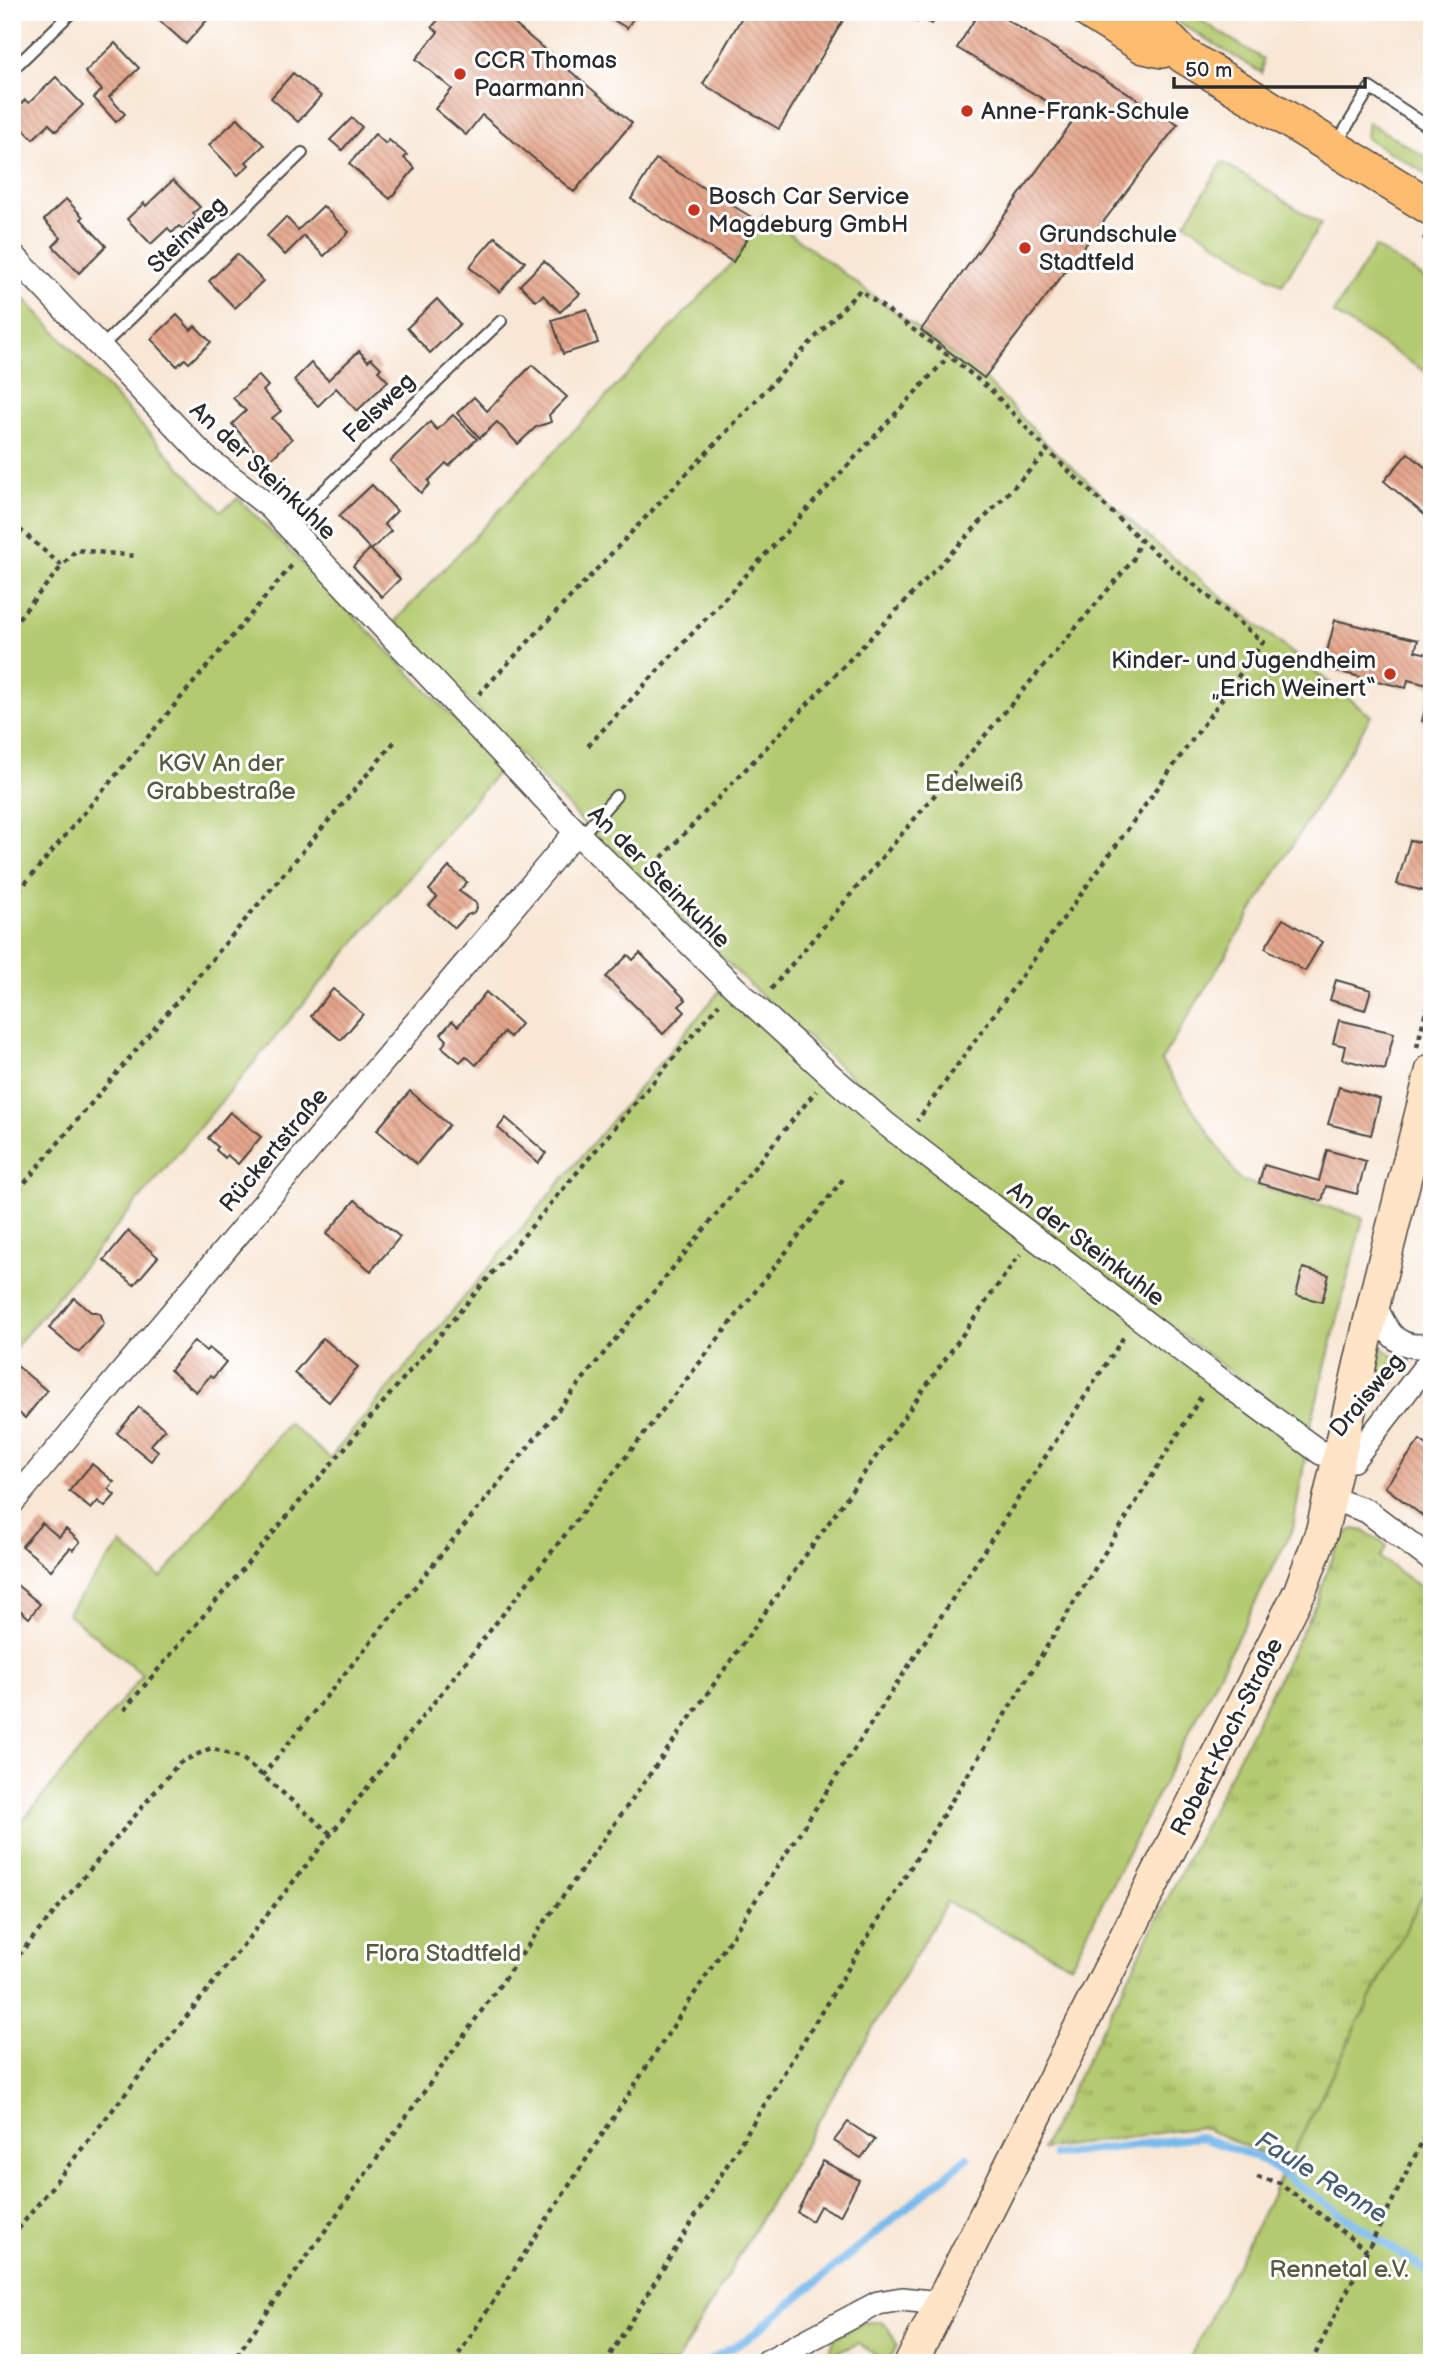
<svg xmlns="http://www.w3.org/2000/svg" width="1444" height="2375" font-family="'Balsamiq Sans',sans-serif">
	<defs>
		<pattern id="park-tufts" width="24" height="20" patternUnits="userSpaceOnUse" patternTransform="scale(1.75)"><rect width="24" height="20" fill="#b4ca6f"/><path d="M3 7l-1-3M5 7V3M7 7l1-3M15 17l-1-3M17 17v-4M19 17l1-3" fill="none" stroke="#93a45b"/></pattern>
		<pattern id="building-back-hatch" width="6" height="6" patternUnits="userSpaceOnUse" patternTransform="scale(1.75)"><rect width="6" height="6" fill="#e5a68b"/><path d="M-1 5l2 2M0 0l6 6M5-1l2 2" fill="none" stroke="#ba8772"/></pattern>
	</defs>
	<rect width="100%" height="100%" fill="#fff"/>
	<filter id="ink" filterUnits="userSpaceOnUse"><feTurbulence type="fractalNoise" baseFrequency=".0143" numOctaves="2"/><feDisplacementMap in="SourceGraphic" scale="14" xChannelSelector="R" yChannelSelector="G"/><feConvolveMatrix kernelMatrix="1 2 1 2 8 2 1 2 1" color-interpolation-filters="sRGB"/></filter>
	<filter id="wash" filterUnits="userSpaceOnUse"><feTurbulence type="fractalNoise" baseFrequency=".00686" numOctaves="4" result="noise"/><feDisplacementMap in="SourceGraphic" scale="28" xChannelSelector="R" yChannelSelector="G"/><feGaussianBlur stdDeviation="1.57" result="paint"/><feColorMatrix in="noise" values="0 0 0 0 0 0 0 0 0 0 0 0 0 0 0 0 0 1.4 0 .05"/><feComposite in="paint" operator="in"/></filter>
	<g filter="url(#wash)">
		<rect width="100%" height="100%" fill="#f8e7d5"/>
		<g fill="#b4ca6f" stroke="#707a4d" stroke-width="2">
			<polygon points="1162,12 1187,12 1263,59 1262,73"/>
			<polygon points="1368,122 1432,161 1432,177 1366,138"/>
			<polygon points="1223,162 1321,224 1282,285 1185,223"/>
			<polygon points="764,214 984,378 1050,447 1155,543 1371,716 1161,1061 1240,1180 1363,1218 1309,1431 910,1130 764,998 640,880 588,828 395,621 733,262"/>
			<polygon points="1375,247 1432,283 1432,376 1333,313"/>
			<polygon points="12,285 221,511 238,498 502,767 12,1351"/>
			<polygon points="723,987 1306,1452 1293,1528 1071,1965 947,1902 676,2363 12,2363 12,1833 143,1675 67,1613 121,1544 161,1578 288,1423 330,1458"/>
			<polygon points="1383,1347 1393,1356 1411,1361 1371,1407"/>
			<polygon points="1432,1877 1432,2363 1187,2363"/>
			<polygon points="881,2321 887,2326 897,2345 888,2363 877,2363 879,2357 858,2343 828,2357 835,2337 862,2323"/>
		</g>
		<path fill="url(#park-tufts)" stroke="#707a4d" stroke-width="2" d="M 1354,1529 L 1364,1531 L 1387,1546 L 1380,1558 L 1432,1595 L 1432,1877 L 1287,2164 L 1201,2127 L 1042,2149 L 1318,1599 C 1324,1582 1337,1534 1354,1529 Z"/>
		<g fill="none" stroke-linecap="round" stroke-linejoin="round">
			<g stroke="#78baee" stroke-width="8">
				<polyline points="1054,2155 1199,2137 1257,2157 1432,2275"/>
				<polyline points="705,2363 746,2340 967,2158"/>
			</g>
		</g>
		<g id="blocks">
			<g fill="url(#building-back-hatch)">
				<polygon points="150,12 214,12 186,44"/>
				<polygon points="445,12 500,12 632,123 574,192 482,115 466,135 435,109 452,89 416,59 438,32 432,27"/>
				<polygon points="600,12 637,12 627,28"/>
				<polygon points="745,12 837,12 845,17 779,129 703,84"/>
				<polygon points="909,12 940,12 932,24 920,17 917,22 907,15"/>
				<polygon points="979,12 994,12 1178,124 984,378 921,330 1075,118 957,48"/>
				<polygon points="115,43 139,68 109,97 125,114 116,122 94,98 102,90 85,72"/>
				<polygon points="293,73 321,96 298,122 271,98"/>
				<polygon points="56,77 83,105 56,131 49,124 33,139 12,117 12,112 25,100 29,103"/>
				<polygon points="238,118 264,145 246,162 249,165 238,175 209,145"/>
				<polygon points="352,118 362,127 342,150 330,140"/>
				<polygon points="375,134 386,144 389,140 407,155 404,158 415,168 390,199 349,164"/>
				<polygon points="656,159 758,221 733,262 631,199"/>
				<polygon points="173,180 200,207 193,213 196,217 183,229 179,226 172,233 168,228 151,244 127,219 144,203 146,206"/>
				<polygon points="66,199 83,217 81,219 106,246 79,273 53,246 61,238 44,220"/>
				<polygon points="323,206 349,232 324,256 304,236 285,255 267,236 286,217 298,230"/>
				<polygon points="495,237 525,262 500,292 469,267"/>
				<polygon points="237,254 263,281 235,308 209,281"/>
				<polygon points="544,261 580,294 560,312 543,295 536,301 520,285"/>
				<polygon points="437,299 460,324 430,353 407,328"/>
				<polygon points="587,309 598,343 563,354 552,320"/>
				<polygon points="177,315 191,330 195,326 211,342 189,363 185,359 177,366 151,339"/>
				<polygon points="359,351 368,361 371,358 381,368 378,371 388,381 357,411 336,388 318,406 294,380 311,363 328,380"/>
				<polygon points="532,365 567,397 549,415 551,422 536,427 518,444 497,422 480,438 457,413 474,397 487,411"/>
				<polygon points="258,375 268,386 263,391 281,411 272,418 292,439 266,464 232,424 246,411 233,398"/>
				<polygon points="453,415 477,439 449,466 446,463 428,481 430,484 421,493 390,461 430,422 437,430"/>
				<polygon points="1408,453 1432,473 1432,521 1384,481"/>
				<polygon points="372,485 397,511 384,524 391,531 371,550 400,579 382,597 353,566 370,549 339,516"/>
				<polygon points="1335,620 1418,640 1415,651 1432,655 1432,686 1408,680 1406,688 1323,668"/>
				<polygon points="1431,687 1432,687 1432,723 1422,721"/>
				<polygon points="1410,840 1432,845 1432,859 1424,891 1397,884"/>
				<polygon points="449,867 467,882 459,891 476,903 477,908 473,913 467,915 455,928 429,906 437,897 429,890"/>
				<polygon points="1283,919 1322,942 1305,971 1265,948"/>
				<polygon points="640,953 686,1000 679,1006 685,1012 663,1034 606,977 628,955 633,960"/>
				<polygon points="1336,980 1371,990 1365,1010 1330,1000"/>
				<polygon points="333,989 363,1014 341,1040 311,1016"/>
				<polygon points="486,992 521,1024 510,1037 504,1032 476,1065 466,1056 460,1062 442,1047 447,1040 441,1034 452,1021 458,1026"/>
				<polygon points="1339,1020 1394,1033 1385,1070 1342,1059 1345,1046 1333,1043"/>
				<polygon points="1339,1087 1380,1099 1371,1135 1328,1124"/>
				<polygon points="410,1091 449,1125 417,1164 377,1130"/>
				<polygon points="230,1112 261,1137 238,1164 227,1155 225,1158 216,1150 218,1147 208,1138"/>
				<polygon points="506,1118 546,1153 538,1163 498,1128"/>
				<polygon points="1327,1150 1366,1161 1357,1194 1326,1186 1322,1201 1259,1183 1264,1165 1319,1181"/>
				<polygon points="355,1200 400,1237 371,1271 326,1234"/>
				<polygon points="128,1231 158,1257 134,1285 104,1260"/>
				<polygon points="1303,1268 1329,1275 1322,1302 1296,1295"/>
				<polygon points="74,1298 91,1312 97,1312 101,1315 104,1324 79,1353 49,1328"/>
				<polygon points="323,1338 358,1367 329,1402 294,1373"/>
				<polygon points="194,1341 206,1351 209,1348 226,1362 213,1378 210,1376 196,1392 170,1370"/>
				<polygon points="16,1365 47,1391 25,1418 12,1407 12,1369"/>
				<polygon points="139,1407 165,1429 151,1445 158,1451 151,1461 117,1433"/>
				<polygon points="1420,1440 1432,1449 1432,1523 1385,1487"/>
				<polygon points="92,1464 114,1482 108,1489 115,1495 105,1507 98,1501 91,1509 69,1491"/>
				<polygon points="42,1523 59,1537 66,1529 80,1542 73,1550 70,1548 51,1570 22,1546"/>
				<polygon points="12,1581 40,1604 29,1618 21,1611 12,1622"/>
				<polygon points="848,2122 875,2140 861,2158 834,2141"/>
				<polygon points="823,2161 859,2180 840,2216 820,2206 812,2221 797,2212"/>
			</g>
		</g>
	</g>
	<g filter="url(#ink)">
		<use href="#blocks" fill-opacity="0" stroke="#4a4744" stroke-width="2"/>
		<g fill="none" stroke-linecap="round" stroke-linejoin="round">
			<g stroke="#4a4744" stroke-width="14">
				<g id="lane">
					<polyline points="12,70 72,12"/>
					<polyline points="1337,143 1370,88 1432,129"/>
					<polyline points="101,347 302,153"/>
					<polyline points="287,526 501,321"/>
					<polyline points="576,832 588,828 616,796"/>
				</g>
			</g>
			<g stroke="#4a4744" stroke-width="26">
				<g id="street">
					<polyline points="12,254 204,456 270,507 576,832 734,987 829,1074 886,1124 1214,1375 1321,1453 1353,1460 1432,1358"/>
					<path d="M 1374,1303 C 1386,1331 1397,1353 1432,1344"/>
					<polyline points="1330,1498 1367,1511 1432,1560"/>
					<polyline points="12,1503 576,832"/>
					<polyline points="765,2363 878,2303 902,2299 940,2303"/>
				</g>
			</g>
			<g stroke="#4a4744" stroke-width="35">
				<polyline id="secondary" points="911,2363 1300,1591 1322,1531 1376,1294 1432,1070"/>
			</g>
			<g stroke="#4a4744" stroke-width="38">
				<g id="primary">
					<polyline points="1090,12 1144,46 1162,50"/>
					<polyline points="1135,12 1154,25 1183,55 1432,208"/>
				</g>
			</g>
			<g stroke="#4a4744" stroke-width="4.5" stroke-dasharray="5 5" stroke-linecap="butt">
				<polyline points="1052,12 1063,19"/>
				<polyline points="1423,237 1432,243"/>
				<polyline points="12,523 62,566 76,550 137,556"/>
				<polyline points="12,626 62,566"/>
				<polyline points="479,694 860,290 949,356 992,391 1048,451 1144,543 1263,642 917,1121"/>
				<polyline points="588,746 949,356"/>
				<polyline points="648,872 1048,451"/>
				<polyline points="12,899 293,564"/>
				<polyline points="771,989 1133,560 1140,539"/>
				<polyline points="1417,1047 1432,986"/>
				<polyline points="12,1198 396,740"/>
				<polyline points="124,1710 719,1004"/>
				<polyline points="262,1776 816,1091"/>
				<polyline points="12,1963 179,1763 211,1748 242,1758 331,1834"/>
				<polyline points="1257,2177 1280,2183 1367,2251"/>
				<polyline points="12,2237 331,1834 844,1178"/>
				<polyline points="231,2363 1020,1254"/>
				<polyline points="453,2363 1125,1335"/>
				<polyline points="605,2363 1202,1395"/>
				<polyline points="1311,2363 1432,2122"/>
				<polyline points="1407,2363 1410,2356 1424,2363"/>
			</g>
			<use href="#lane" stroke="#fff" stroke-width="10"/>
			<use href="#street" stroke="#fff" stroke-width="23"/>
			<use href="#secondary" stroke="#ffe4c6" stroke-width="32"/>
			<use href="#primary" stroke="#febc70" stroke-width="35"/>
		</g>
	</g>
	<g fill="#c8321e" stroke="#fff" stroke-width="2.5">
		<circle cx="460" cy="74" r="7"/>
		<circle cx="967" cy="111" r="7"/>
		<circle cx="694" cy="210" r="7"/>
		<circle cx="1025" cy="248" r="7"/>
		<circle cx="1390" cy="674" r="7"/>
	</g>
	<g text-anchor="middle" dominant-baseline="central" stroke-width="6" stroke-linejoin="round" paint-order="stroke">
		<g font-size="24" fill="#2b2b2b" stroke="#fff" text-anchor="start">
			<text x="474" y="60">CCR Thomas<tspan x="474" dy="28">Paarmann</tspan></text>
			<text x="981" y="111">Anne-Frank-Schule</text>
			<text x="708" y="196">Bosch Car Service<tspan x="708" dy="28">Magdeburg GmbH</tspan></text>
			<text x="1039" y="234">Grundschule<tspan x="1039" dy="28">Stadtfeld</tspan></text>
			<text x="1376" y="660" text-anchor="end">Kinder- und Jugendheim<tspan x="1376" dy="28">„Erich Weinert“</tspan></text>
		</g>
		<g font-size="24" fill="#2b2b2b" stroke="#fff">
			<text transform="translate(187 235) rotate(-44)">Steinweg</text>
			<text transform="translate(379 408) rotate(-44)">Felsweg</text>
			<text transform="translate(263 471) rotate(43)">An der Steinkuhle</text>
			<text transform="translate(659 877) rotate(45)">An der Steinkuhle</text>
			<text transform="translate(274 1150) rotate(-50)">Rückertstraße</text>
			<text transform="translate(1086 1244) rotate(37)">An der Steinkuhle</text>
			<text transform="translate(1367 1395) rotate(-50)">Draisweg</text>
			<text transform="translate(1227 1737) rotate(-63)">Robert-Koch-Straße</text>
		</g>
		<g font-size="24" fill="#545b3f" stroke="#fff">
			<text x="221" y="763">KGV An der<tspan x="221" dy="28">Grabbestraße</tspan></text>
			<text x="974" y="783">Edelweiß</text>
			<text x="443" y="1953">Flora Stadtfeld</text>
			<text x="1339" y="2269">Rennetal e.V.</text>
		</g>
		<g font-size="26" font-style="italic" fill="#465d6f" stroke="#fff">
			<text transform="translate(1321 2178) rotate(32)">Faule Renne</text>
		</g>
	</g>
	<rect width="1444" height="2375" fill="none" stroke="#fff" stroke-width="42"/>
	<path d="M1174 77v10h191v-10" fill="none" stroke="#2b2b2b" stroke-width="3.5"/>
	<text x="1185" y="77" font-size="21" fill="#2b2b2b" stroke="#ffffff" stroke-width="5" paint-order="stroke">50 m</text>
</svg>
